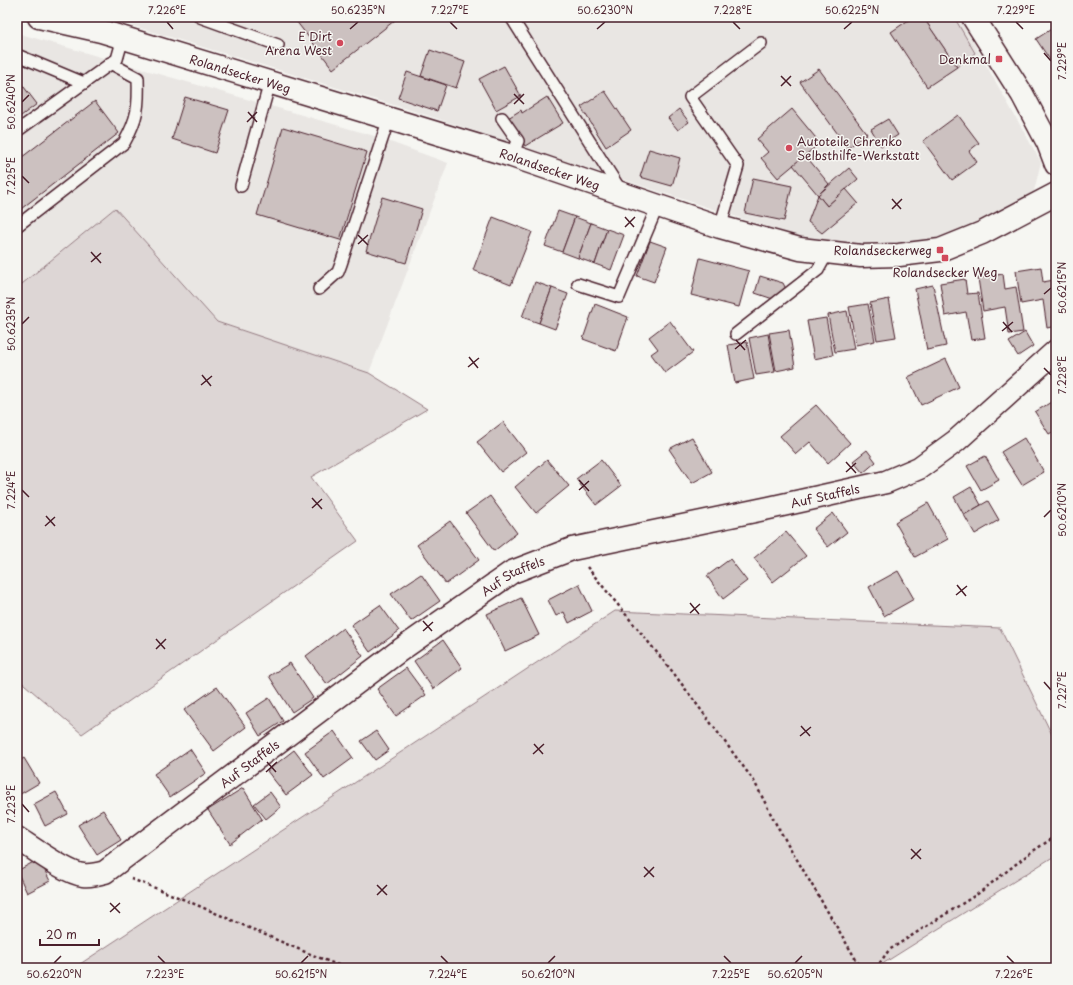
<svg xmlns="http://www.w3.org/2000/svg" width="1073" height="985" font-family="'Playpen Sans',sans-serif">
	<rect width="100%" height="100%" fill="#f6f6f2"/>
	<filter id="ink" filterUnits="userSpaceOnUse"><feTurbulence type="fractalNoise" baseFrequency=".025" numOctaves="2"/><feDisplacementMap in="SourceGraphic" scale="8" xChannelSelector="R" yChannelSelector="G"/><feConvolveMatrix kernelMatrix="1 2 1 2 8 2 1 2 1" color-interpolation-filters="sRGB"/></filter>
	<g filter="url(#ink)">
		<g fill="#e9e6e3">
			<polygon points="100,17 959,17 1041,162 1034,191 1011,206 969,229 921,242 865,246 807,240 423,114 117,21"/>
			<polygon points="17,33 371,135 448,163 369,373 217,322 115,208 17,288"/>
		</g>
		<g fill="#ddd6d5" stroke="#947a80">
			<polygon points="923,17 954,17 975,53 957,67"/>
			<polygon points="115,208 217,322 369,373 427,409 311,477 358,541 82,734 17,678 17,288"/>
			<polygon points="615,611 1000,628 1056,743 1056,855 876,968 74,968"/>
		</g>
		<g fill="#ccc1c0" stroke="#4a1f2b">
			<polygon points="293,17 399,17 333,69"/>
			<polygon points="913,17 923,17 957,67 927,87 891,32"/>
			<polygon points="1056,26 1056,69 1036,39"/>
			<polygon points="430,50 465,62 456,88 421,76"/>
			<polygon points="504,66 521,96 496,110 479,79"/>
			<polygon points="819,69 867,134 848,148 800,82"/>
			<polygon points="407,72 446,85 437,111 398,98"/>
			<polygon points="17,78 37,104 17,119"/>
			<polygon points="605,91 631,130 606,147 581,107"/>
			<polygon points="185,97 229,110 215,153 172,139"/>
			<polygon points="547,97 563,123 525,146 508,118 521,110 522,113"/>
			<polygon points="95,101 119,133 17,212 17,161"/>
			<polygon points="679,109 689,122 678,130 668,118"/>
			<polygon points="792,109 820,143 778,178 761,158 768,152 757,139"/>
			<polygon points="958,115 979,143 969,151 977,162 952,180 923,141"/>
			<polygon points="888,119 898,135 881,146 871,129"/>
			<polygon points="283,127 367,152 340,240 257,215"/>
			<polygon points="649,149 680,158 672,186 640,177"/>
			<polygon points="805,155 829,184 818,195 793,165"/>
			<polygon points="849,168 858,179 827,206 818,195"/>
			<polygon points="753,178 792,186 784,221 745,213"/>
			<polygon points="846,189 858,203 822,233 808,222 818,195 827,206"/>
			<polygon points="382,197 422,209 406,263 366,251"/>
			<polygon points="558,211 575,217 562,252 545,246"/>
			<polygon points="493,217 532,232 511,285 473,270"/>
			<polygon points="575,217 591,223 578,258 562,252"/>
			<polygon points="591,223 607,229 595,264 578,258"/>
			<polygon points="607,229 624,235 611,270 595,264"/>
			<polygon points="650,241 667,247 654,282 637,276"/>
			<polygon points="700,258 749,271 739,307 691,295"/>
			<polygon points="1041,267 1043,282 1054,280 1056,326 1047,328 1043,300 1021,304 1016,271"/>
			<polygon points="1003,274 1005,289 1016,287 1023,332 1009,334 1005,307 983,311 978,278"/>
			<polygon points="760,276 783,283 786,289 773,299 755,293"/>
			<polygon points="965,279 967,294 978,293 985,338 971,340 966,312 945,316 940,283"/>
			<polygon points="535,282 552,288 539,323 522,317"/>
			<polygon points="933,285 946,346 927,350 915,289"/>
			<polygon points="552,288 568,294 555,329 539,323"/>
			<polygon points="889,299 896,337 877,340 870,303"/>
			<polygon points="595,304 628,317 616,351 583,339"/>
			<polygon points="868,304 875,341 856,345 849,307"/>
			<polygon points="847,311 854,349 835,352 828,315"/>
			<polygon points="826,318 833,355 814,359 807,321"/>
			<polygon points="670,321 693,352 665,373 651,354 658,349 649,337"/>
			<polygon points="789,330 795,367 776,371 769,333"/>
			<polygon points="1025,332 1033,346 1018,356 1009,342"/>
			<polygon points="768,334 775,372 756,375 749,338"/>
			<polygon points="747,342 754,379 735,383 728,345"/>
			<polygon points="946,359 959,387 921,405 908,377"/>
			<polygon points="1056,399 1056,430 1049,434 1035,412"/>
			<polygon points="816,405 850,443 828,463 810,442 796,454 780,436"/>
			<polygon points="503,422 526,452 501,472 477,442"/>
			<polygon points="692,437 712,472 692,483 669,449"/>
			<polygon points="1024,438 1044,472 1022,485 1001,452"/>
			<polygon points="867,450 876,462 863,473 853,461"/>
			<polygon points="985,456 999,480 981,490 967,466"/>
			<polygon points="547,460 569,486 536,513 515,487"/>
			<polygon points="601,460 621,486 596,505 576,479"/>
			<polygon points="971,487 981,505 964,515 954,497"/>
			<polygon points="490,496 517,533 494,551 466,513"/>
			<polygon points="988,501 999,520 975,534 964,515"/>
			<polygon points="928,503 948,539 915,557 895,522"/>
			<polygon points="833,513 847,532 828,547 813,529"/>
			<polygon points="450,521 479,560 446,584 417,545"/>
			<polygon points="786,532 806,556 773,582 754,558"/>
			<polygon points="730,559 747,581 723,599 707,576"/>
			<polygon points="898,571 914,599 884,616 869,587"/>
			<polygon points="421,574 440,601 411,621 391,594"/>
			<polygon points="579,584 592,611 569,623 564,612 556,616 548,600"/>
			<polygon points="521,598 539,635 505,651 487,614"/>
			<polygon points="380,605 399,631 370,652 351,625"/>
			<polygon points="343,628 363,656 327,684 306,656"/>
			<polygon points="443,640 462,668 433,689 414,661"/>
			<polygon points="290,663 313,698 292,712 269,676"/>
			<polygon points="406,668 426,695 396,716 377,689"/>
			<polygon points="217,687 246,727 214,751 184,710"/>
			<polygon points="269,698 283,721 260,736 246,713"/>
			<polygon points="334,731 353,758 324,779 305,752"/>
			<polygon points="376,731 389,750 375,760 361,741"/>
			<polygon points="190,749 206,773 170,797 154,774"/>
			<polygon points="294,750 313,775 286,795 267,771"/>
			<polygon points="24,758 39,783 17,796 17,762"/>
			<polygon points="243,788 262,819 230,844 208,810"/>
			<polygon points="56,792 68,814 45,826 34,804"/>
			<polygon points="270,792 281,807 266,819 254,804"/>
			<polygon points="103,810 121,840 97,855 78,825"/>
			<polygon points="39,859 50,881 27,893 17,871"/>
		</g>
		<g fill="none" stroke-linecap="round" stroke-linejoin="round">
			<g stroke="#4a1f2b" stroke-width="14">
				<g id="lane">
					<polyline points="200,17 278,45"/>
					<polyline points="511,17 621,191"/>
					<polyline points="17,55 84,83"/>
					<polyline points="502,118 518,141 512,156"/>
					<polyline points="17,131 117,59 123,38"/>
					<polyline points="241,186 270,82"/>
					<path d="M 17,226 L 124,143 C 138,118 139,106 138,78 L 110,63"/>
					<polyline points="720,227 738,166 690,97 761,43"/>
					<polyline points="578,284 619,297 658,205"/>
					<polyline points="319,289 338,272 341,264 389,118"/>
					<polyline points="736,334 818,270 828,252"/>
				</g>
			</g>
			<g stroke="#4a1f2b" stroke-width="25">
				<g id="street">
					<polyline points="973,17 1022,94 1048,143 1056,164"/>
					<path id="s1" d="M 17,838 C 33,848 66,873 83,875 C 91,876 98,874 105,872 L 399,651 L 512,572 L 572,549 L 769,508 L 886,482 L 919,468 L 956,441 L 1056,351"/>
				</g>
			</g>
			<g stroke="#4a1f2b" stroke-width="25">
				<g id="secondary">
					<path id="s2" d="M 39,17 L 101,31 L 311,95 L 512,156 L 720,227 L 800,249 L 861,256 L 899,255 L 940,250 L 982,233 L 1056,194"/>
				</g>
			</g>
			<g stroke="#4a1f2b" stroke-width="2.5" stroke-dasharray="3 3" stroke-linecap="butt">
				<polyline points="587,567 672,671 754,781 776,824 861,968"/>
				<path d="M 131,879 C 204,905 273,941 346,968"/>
				<polyline points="876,968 889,950 979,893 1030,853 1056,836"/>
			</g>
			<use href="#lane" stroke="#f6f6f2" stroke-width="11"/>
			<use href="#street" stroke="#f6f6f2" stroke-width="22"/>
			<use href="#secondary" stroke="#f6f6f2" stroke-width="22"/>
		</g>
	</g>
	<path fill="none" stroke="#4a1f2b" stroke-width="1.5" d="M 167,22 L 173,29M 450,22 L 457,29M 733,22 L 740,29M 1016,22 L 1023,29M 350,29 L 358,22M 597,29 L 605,22M 844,29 L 852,22M 1044,53 L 1051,61M 781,76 L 791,86M 781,86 L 791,76M 514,94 L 524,104M 22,102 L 29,95M 514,104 L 524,94M 248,112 L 257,122M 247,122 L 257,112M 22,176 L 29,183M 892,199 L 901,209M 892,209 L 902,199M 625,217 L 634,227M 625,227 L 635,217M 358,235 L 368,245M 358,244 L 368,235M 91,252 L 101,263M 91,262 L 101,253M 1044,294 L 1051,288M 1003,322 L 1012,332M 22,324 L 29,317M 1002,331 L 1013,322M 736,340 L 745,350M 735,349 L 746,340M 469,357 L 478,368M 468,367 L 479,358M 1044,368 L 1051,375M 202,375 L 211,386M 201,385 L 212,376M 846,462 L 856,473M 846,472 L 856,463M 579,480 L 589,491M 22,490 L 29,497M 579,490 L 589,481M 312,498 L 322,509M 312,508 L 322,499M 46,516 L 55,526M 1044,517 L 1051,510M 45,526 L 55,517M 957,585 L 966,596M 956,595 L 967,586M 690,603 L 699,614M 690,613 L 700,604M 423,621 L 432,631M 423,631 L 433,622M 156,639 L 165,649M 156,649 L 166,639M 1044,682 L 1051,690M 801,726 L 810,736M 800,736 L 811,727M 534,744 L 543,754M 533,754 L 544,744M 267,762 L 276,772M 266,772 L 277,762M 22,804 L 29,812M 911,849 L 921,859M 911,859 L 921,849M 644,867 L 654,877M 644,877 L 654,867M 377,885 L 387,895M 377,895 L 387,885M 110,903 L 120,913M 110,912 L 120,903M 158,956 L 165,963M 441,956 L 448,963M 724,956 L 731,963M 1007,956 L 1014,963M 54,963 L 61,956M 301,963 L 308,956M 548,963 L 555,956M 795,963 L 802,956"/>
	<g fill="#d1495b" stroke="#f6f6f2" stroke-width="1.5">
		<circle cx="340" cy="43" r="4"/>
		<rect x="995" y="55" width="8" height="8" rx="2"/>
		<circle cx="789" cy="148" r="4"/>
		<rect x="936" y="246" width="8" height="8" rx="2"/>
		<rect x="941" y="254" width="8" height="8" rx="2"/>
	</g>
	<g text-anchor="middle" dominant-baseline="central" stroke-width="3" stroke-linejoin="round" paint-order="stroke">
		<g font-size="12" fill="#4a1f2b" stroke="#f6f6f2" text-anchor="end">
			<text x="332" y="36">E Dirt<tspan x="332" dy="14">Arena West</tspan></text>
			<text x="991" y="59">Denkmal</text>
			<text x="797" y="141" text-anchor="start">Autoteile Chrenko<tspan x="797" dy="14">Selbsthilfe-Werkstatt</tspan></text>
			<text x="932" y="250">Rolandseckerweg</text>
			<text x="945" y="272" text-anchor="middle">Rolandsecker Weg</text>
		</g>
		<g font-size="12" fill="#4a1f2b" stroke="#f6f6f2">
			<text stroke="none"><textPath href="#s2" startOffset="209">Rolandsecker Weg</textPath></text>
			<text stroke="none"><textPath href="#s2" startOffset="533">Rolandsecker Weg</textPath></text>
			<text stroke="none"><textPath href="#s1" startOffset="927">Auf Staffels</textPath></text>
			<text stroke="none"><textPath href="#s1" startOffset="603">Auf Staffels</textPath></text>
			<text stroke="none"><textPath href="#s1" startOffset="279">Auf Staffels</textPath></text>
		</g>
	</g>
	<rect width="1073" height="985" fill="none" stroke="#f6f6f2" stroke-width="44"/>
	<path d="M40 939v6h59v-6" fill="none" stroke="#4a1f2b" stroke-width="2"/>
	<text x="46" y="939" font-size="12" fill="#4a1f2b" stroke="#f6f6f2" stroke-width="3" paint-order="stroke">20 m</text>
	<rect x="22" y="22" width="1029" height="941" fill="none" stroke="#4a1f2b" stroke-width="1.5"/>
	<g font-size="10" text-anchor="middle" fill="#4a1f2b">
		<text x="167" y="14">7.226°E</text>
		<text x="358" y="14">50.6235°N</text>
		<text x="450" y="14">7.227°E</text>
		<text x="605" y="14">50.6230°N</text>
		<text x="733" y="14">7.228°E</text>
		<text x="852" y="14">50.6225°N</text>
		<text x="1016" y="14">7.229°E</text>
		<text transform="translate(1062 61) rotate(-90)" y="4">7.229°E</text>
		<text transform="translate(11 102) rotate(-90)" y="4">50.6240°N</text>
		<text transform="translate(11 176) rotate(-90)" y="4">7.225°E</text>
		<text transform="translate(1062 288) rotate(-90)" y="4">50.6215°N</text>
		<text transform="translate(11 324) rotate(-90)" y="4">50.6235°N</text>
		<text transform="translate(1062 375) rotate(-90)" y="4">7.228°E</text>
		<text transform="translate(11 490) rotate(-90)" y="4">7.224°E</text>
		<text transform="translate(1062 510) rotate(-90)" y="4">50.6210°N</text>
		<text transform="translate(1062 690) rotate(-90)" y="4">7.227°E</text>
		<text transform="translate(11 804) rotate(-90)" y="4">7.223°E</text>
		<text x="54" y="978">50.6220°N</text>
		<text x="165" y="978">7.223°E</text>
		<text x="301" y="978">50.6215°N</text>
		<text x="448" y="978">7.224°E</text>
		<text x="548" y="978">50.6210°N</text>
		<text x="731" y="978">7.225°E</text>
		<text x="795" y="978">50.6205°N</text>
		<text x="1014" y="978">7.226°E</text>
	</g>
</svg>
